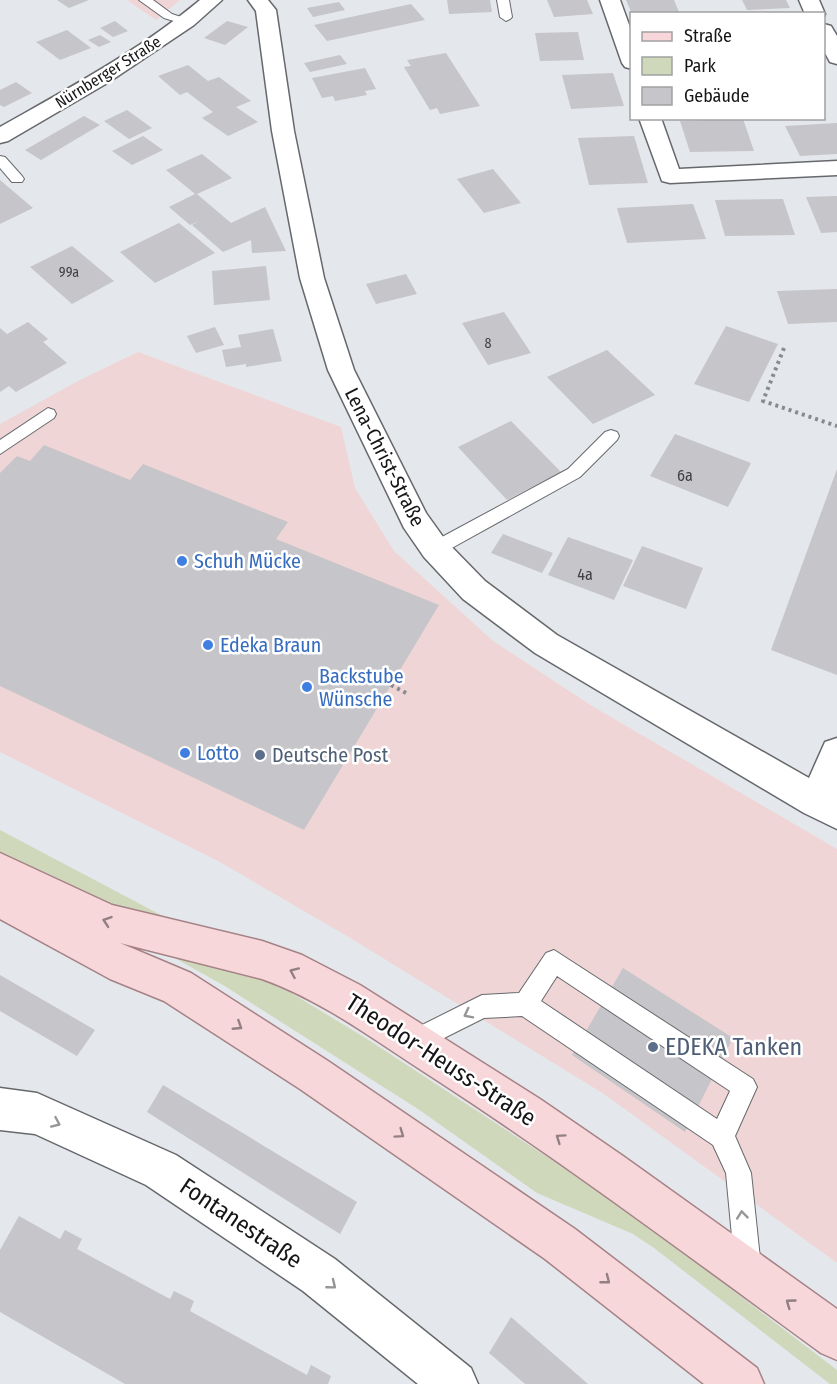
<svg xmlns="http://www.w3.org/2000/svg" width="837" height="1384" font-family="'Fira Sans Condensed',sans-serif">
	<rect width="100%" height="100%" fill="#e4e7eb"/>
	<g fill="#f0d5d6">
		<polygon points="127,0 180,0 156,20"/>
		<polygon points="138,352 341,427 355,488 394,551 493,641 592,706 837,849 837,1263 604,1094 352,939 218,861 0,752 0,424 80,380"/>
	</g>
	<polygon fill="#d0d8bc" points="0,830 178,924 367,1039 555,1162 663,1237 837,1370 837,1384 830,1384 654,1248 633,1234 537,1193 418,1109 223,985 0,860"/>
	<g fill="#c6c5c9">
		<polygon points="57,0 89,0 69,8"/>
		<polygon points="447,0 490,0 492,12 449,14"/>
		<polygon points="547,0 587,0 593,14 554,17"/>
		<polygon points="626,0 674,0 679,12 632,14"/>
		<polygon points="742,0 786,0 790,8 747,10"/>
		<polygon points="339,2 345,10 313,17 307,8"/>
		<polygon points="411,4 425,20 327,41 314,25"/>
		<polygon points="115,21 128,31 113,37 100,28"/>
		<polygon points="227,21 248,27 225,45 204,38"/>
		<polygon points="67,30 91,48 60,60 36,42"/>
		<polygon points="578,32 584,60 540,61 535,33"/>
		<polygon points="100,35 111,42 99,47 88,40"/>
		<polygon points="446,53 480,106 440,114 437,108 430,110 404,67 411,66 407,60"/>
		<polygon points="340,55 347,64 310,72 304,63"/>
		<polygon points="188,65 208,81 219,77 251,101 236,107 258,122 228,136 202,118 213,112 187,92 180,95 158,76"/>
		<polygon points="365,68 376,89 365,91 367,95 335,101 333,96 322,98 312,78"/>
		<polygon points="613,73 624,106 571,109 562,75"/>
		<polygon points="16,82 32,93 4,107 0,105 0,90"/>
		<polygon points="127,110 152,128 129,139 104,121"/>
		<polygon points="84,116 100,125 41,160 25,150"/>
		<polygon points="743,119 754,151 690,152 680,121"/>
		<polygon points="837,123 837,154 800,156 785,126"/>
		<polygon points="143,136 163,150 132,165 112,151"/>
		<polygon points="634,136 648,183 589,185 578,138"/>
		<polygon points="202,154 232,178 197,194 231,223 265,207 286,251 252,253 251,240 223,252 192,225 199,221 190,225 169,207 195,194 166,170"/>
		<polygon points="493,169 521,203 484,213 457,179"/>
		<polygon points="0,180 33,208 0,224"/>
		<polygon points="837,196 837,232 821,233 806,197"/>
		<polygon points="783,199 795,235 725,236 715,200"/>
		<polygon points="693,204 706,239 627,243 617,208"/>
		<polygon points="179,223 215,253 155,283 120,252"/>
		<polygon points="72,246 114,281 72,304 30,267"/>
		<polygon points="266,266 270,300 214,305 212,271"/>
		<polygon points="406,274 417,294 376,304 366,284"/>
		<polygon points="837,289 837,322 788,324 777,291"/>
		<polygon points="504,312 531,353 488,365 462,323"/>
		<polygon points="28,322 48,339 43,342 67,363 16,392 9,386 0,392 0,328 7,334"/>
		<polygon points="726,326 778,344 749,402 694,384"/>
		<polygon points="215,327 224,345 196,353 187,336"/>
		<polygon points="273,329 282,361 246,367 246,364 226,367 222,350 241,347 238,335"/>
		<polygon points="607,350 655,395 593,424 547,377"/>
		<polygon points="511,421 561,472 507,500 458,447"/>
		<polygon points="675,434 751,463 728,507 650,476"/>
		<polygon points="44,445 130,480 143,464 288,522 276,539 439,605 304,830 0,686 0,473 17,456 30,461"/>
		<polygon points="837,469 837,675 771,650"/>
		<polygon points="503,534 553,553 542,573 491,553"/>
		<polygon points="568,537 633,560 614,600 548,575"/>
		<polygon points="642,546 703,568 686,609 623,586"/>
		<polygon points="623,968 733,1038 685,1132 572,1055"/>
		<polygon points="0,975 95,1030 77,1056 0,1011"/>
		<polygon points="163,1085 357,1202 340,1234 147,1112"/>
		<polygon points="19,1216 60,1239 65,1230 82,1239 77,1249 170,1299 174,1291 194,1301 190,1311 307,1375 311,1365 331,1376 328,1384 125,1384 0,1312 0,1250"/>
		<polygon points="511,1317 588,1384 525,1384 489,1353"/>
	</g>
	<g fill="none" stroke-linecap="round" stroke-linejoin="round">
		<g stroke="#66686c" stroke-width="2">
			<g id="lane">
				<polygon points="139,0 153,0 172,14 193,21 187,25 164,18"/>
				<polygon points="497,0 509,0 512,17 510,19 506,21 500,17"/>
				<polygon points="0,156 5,157 22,176 24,179 22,182 12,182 0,168"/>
				<polygon points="48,408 54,410 56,414 54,418 0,454 0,440"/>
				<polygon points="611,430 617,432 619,436 617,440 580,477 441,554 435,556 429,554 426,549 429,544 568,469 605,432"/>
				<path d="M 554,950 L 753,1079 L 757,1087 L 735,1136 L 751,1173 L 761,1268 L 757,1277 L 748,1281 L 739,1277 L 735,1268 L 726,1173 L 713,1145 L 522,1016 L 484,1018 L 414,1053 L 406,1049 L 402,1041 L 406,1033 L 482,995 L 519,993 L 546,953 ZM 557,976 L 730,1091 L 717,1119 L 541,1001 Z"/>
			</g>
		</g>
		<g stroke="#66686c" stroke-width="3">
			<g id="street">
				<path d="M 200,0 L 222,0 L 194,25 L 109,82 L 8,141 L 0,143 L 0,127 C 69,88 139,51 200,0 Z"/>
				<polygon points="248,0 268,0 276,10 294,131 324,278 354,370 426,513 446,541 485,581 557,635 809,778 825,742 837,738 837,829 804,813 535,653 463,599 424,557 404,528 328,370 300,278 272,131 256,11"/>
				<polygon points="600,0 620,0 632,33 632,69 625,67 622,63"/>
				<polygon points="799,0 819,0 825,14 824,16 824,14 805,14"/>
				<polygon points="824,24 831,26 837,36 837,64 830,62 824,51"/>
				<polygon points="639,118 661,118 679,169 837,161 837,175 670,183 662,181"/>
				<polygon points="0,1088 37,1093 176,1155 335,1259 471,1368 478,1384 418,1384 303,1291 146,1185 35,1134 0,1130"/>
			</g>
		</g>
		<g stroke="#a58286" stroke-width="3">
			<path id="primary" d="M 0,853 L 112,905 L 262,941 L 302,955 L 360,985 L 540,1099 L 623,1156 L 837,1309 L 837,1360 L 821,1353 C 694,1260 567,1165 435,1079 C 380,1044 324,1001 262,979 L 120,943 L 191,973 L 328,1061 L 575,1229 L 757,1368 L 764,1384 L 704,1384 L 545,1259 L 300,1089 L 164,1001 L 110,979 L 0,919 Z"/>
		</g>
		<g stroke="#898a8d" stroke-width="4" stroke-dasharray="3 4" stroke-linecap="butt">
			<polyline points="784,348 763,401 837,426"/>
			<polyline points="391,685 406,693"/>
		</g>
		<use href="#lane" fill="#fff" fill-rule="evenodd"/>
		<use href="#street" fill="#fff" fill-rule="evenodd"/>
		<use href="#primary" fill="#f8d7da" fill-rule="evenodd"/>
	</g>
	<defs><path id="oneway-chevron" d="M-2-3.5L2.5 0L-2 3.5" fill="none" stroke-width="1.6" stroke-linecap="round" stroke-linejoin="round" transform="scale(1.5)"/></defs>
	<g stroke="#928082">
		<use href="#oneway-chevron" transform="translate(107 921) rotate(-161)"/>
		<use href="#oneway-chevron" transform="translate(294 972) rotate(-156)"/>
		<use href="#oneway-chevron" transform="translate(238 1026) rotate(33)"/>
		<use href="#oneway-chevron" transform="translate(400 1134) rotate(35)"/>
		<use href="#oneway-chevron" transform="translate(560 1138) rotate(-145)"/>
		<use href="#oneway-chevron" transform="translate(606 1280) rotate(38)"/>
		<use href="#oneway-chevron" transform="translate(790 1303) rotate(-144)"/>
	</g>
	<g stroke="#969697">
		<use href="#oneway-chevron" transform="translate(468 1014) rotate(153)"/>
		<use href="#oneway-chevron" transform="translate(56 1123) rotate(24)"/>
		<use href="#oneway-chevron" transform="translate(742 1215) rotate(-96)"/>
		<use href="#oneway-chevron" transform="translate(332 1285) rotate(39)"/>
	</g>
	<g fill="#3f7fe0" stroke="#fff" stroke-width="2">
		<circle cx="182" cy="561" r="6"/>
		<circle cx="208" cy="645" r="6"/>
		<circle cx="307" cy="687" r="6"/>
		<circle cx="185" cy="753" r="6"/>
	</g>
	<g fill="#5c6f8a" stroke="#fff" stroke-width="2">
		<circle cx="260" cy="755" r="6"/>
		<circle cx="653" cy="1047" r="6"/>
	</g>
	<g text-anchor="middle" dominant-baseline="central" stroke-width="5" stroke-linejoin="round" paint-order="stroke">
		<g font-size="14" fill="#414144">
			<text x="69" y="272">99a</text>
			<text x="488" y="343">8</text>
		</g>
		<g font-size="16" fill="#151517" stroke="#fff">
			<text transform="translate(108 72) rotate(-32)">Nürnberger Straße</text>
		</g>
		<g font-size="16" fill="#414144">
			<text x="685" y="475">6a</text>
			<text x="585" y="574">4a</text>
		</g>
		<g font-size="20" fill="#151517" stroke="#fff">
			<text transform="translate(385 457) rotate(63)">Lena-Christ-Straße</text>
		</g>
		<g font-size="20" fill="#366cbe" stroke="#fff" text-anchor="start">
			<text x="194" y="561">Schuh Mücke</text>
			<text x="220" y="645">Edeka Braun</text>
			<text x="319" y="676">Backstube<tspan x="319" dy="23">Wünsche</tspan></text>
			<text x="197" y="753">Lotto</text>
		</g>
		<g font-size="20" fill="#4e5e75" stroke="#fff" text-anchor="start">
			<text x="272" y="755">Deutsche Post</text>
		</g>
		<g font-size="24" fill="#4e5e75" stroke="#fff" text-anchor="start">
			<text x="665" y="1047">EDEKA Tanken</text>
		</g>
		<g font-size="24" fill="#151517" stroke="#fff">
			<text transform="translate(441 1060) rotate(33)">Theodor-Heuss-Straße</text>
			<text transform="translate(241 1223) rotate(34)">Fontanestraße</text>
		</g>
	</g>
	<rect x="630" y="12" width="195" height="108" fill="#ffffff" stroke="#a1a1a2" stroke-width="1.5"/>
	<rect x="642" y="32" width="30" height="9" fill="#f8d7da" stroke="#a1a1a2" stroke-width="1.5"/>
	<text x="684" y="42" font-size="18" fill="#151517">Straße</text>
	<rect x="642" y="57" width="30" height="18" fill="#d0d8bc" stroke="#a1a1a2" stroke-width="1.5"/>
	<text x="684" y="72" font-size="18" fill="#151517">Park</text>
	<rect x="642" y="87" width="30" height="18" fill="#c6c5c9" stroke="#a1a1a2" stroke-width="1.5"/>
	<text x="684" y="102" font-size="18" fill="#151517">Gebäude</text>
</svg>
